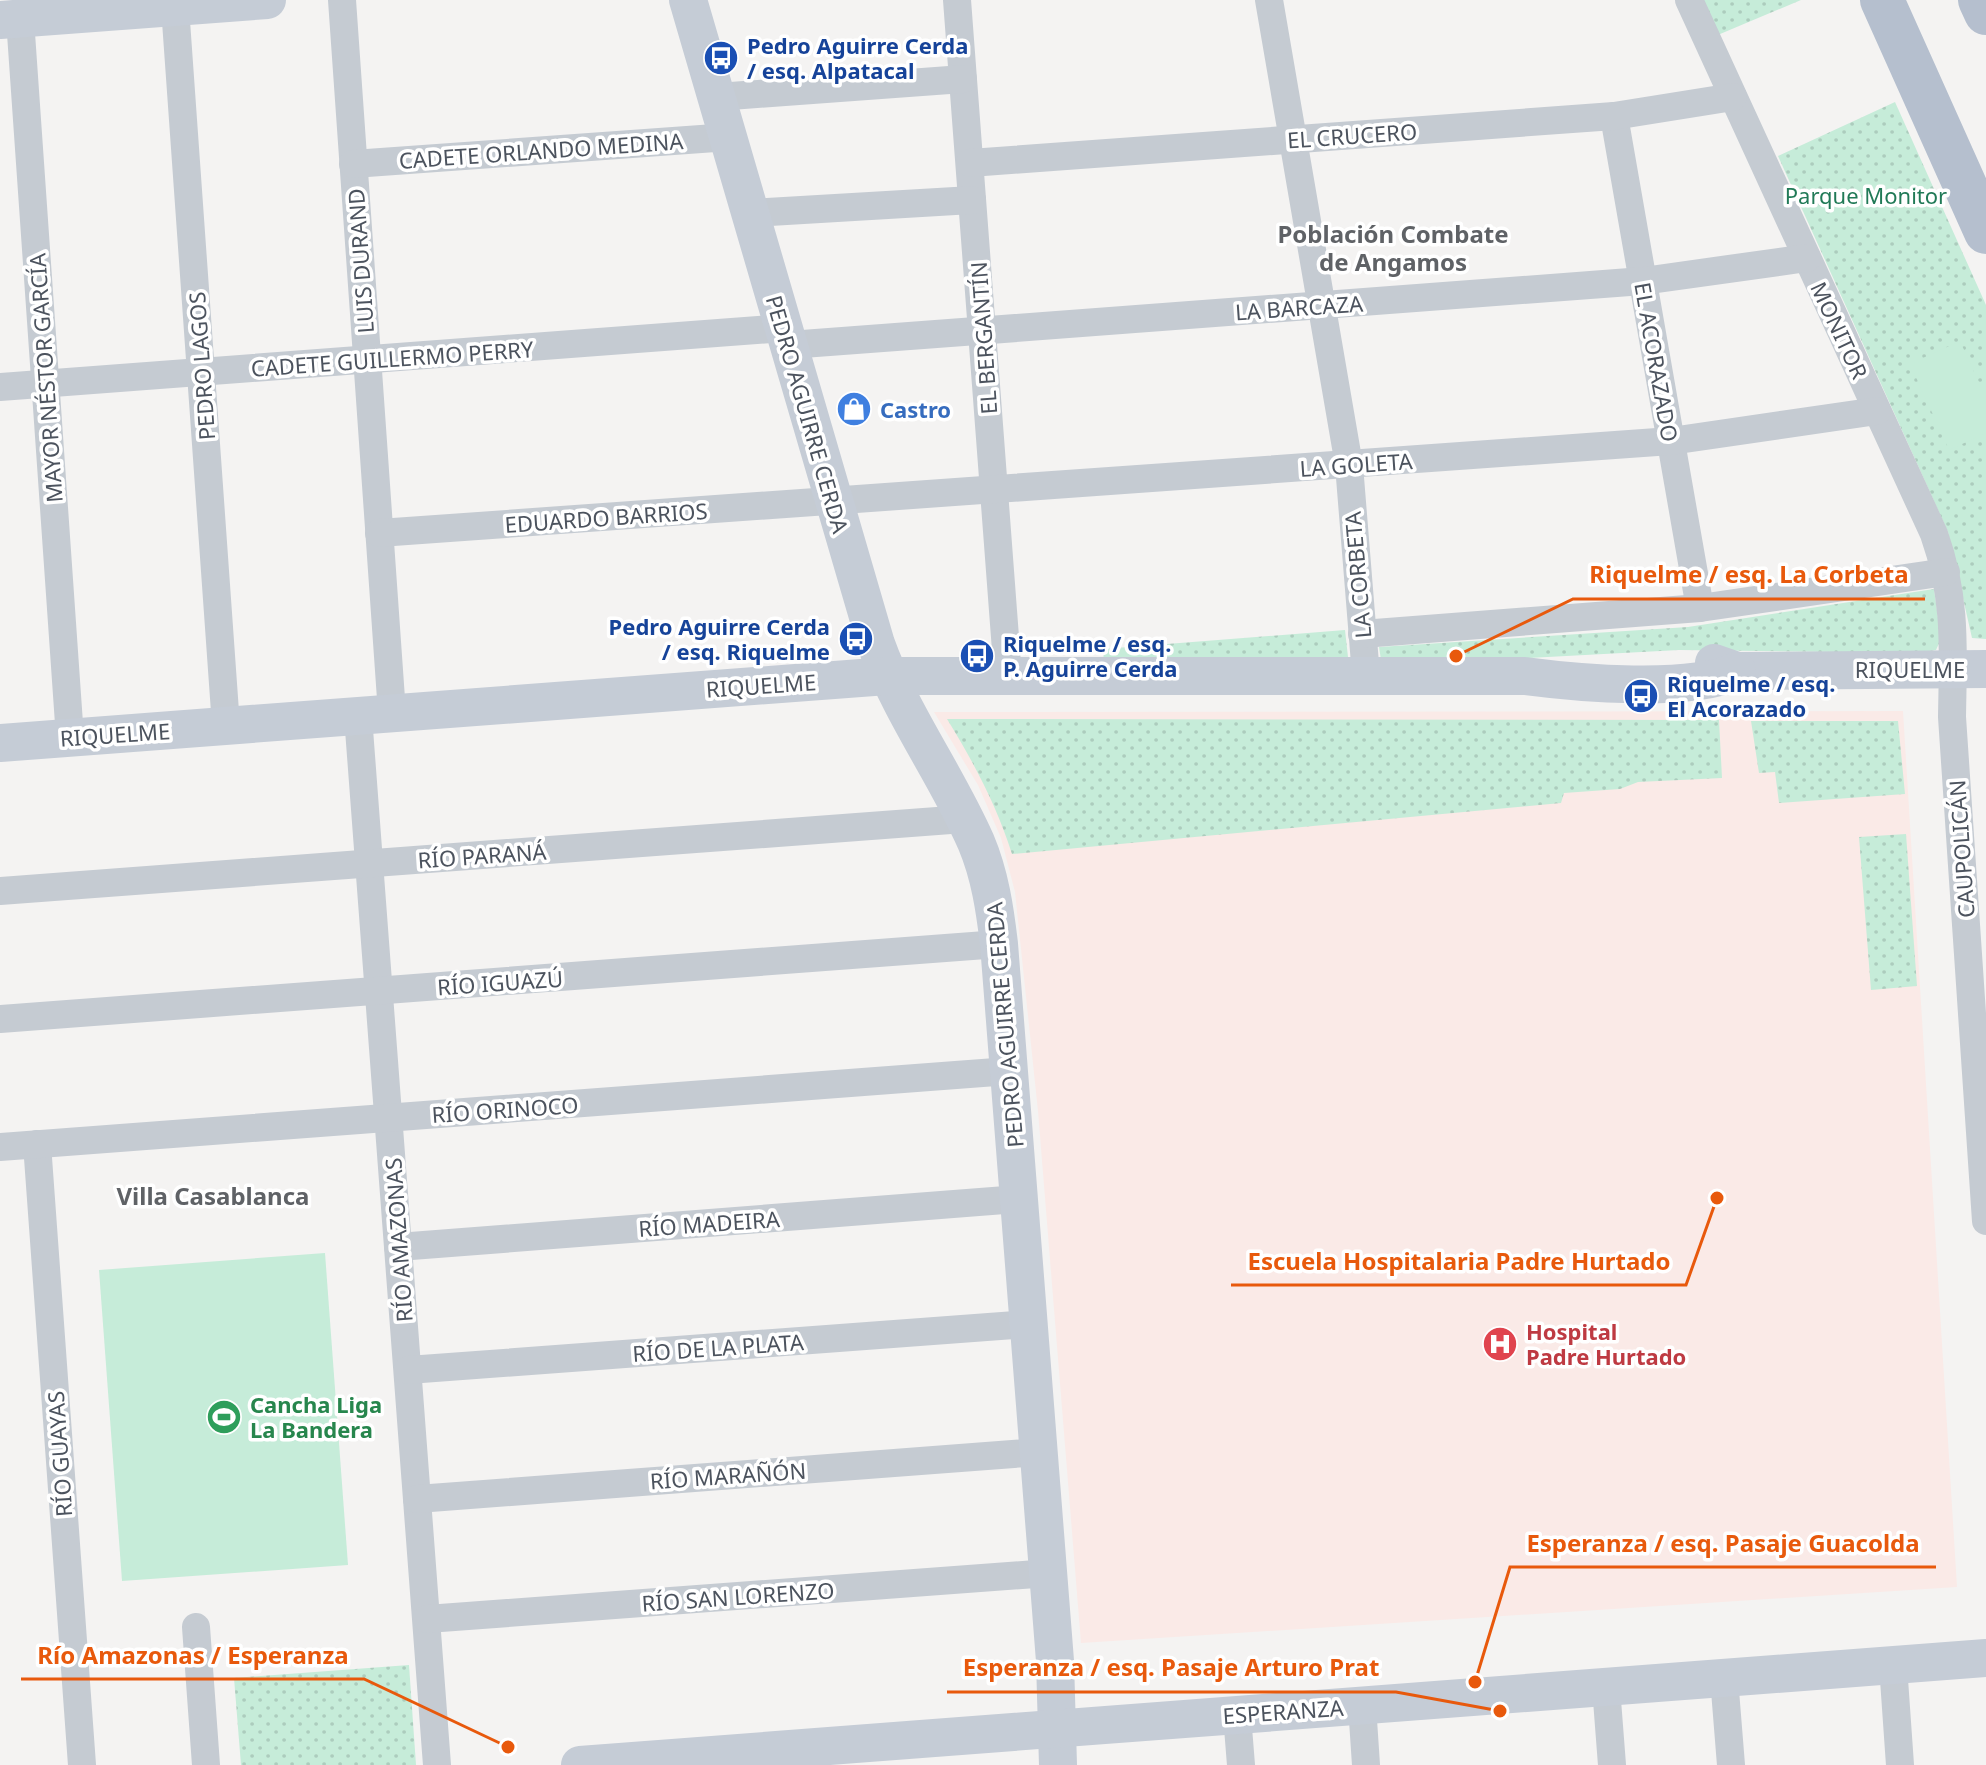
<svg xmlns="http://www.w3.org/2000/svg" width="1986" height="1765" font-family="'Noto Sans',sans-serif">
	<defs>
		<pattern id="grass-dots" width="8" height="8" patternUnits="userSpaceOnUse" patternTransform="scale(2)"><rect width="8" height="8" fill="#c6ecd9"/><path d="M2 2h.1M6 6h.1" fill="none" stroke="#acccbd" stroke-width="1.8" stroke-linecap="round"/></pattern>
	</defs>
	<rect width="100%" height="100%" fill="#f4f3f2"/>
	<polygon fill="#faeae7" points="1903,711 1957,1587 1081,1643 1038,1111 1015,892 1001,838 978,785 934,712"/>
	<g fill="url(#grass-dots)">
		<polygon points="1698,0 1801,0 1713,37"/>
		<polygon points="1895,102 1986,305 1986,639 1972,638 1948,532 1778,156"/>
		<polygon points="1934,589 1941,639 1936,650 1919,653 1679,650 1382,666 1379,647 1688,627"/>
		<polygon points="1345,630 1349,666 1104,664 1103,649"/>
		<path d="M 947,719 L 1719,720 L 1722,778 L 1638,782 L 1620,789 L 1564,793 L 1561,803 L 1012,854 C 996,804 974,763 947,719 Z"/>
		<polygon points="1751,721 1898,721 1905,794 1779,803 1775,772 1759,773"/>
		<polygon points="1906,834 1917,986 1871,990 1859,837"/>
		<polygon points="409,1665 416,1765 241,1765 234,1678"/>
	</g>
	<g fill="#c6ecd9">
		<polygon points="1960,341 1986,398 1986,433 1949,450 1910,364"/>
		<polygon points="325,1253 348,1565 122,1581 99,1270"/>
	</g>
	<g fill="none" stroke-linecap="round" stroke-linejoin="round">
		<g stroke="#c5cbd2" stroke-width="28">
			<polyline points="342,0 392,713"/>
			<polyline points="957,0 1008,677"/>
			<polyline points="1269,0 1349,465 1366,676"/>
			<path d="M 1689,0 L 1934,534 C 1957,599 1953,650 1952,717 L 1986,1221"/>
			<polyline points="175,7 226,726"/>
			<polyline points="20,19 70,738"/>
			<polyline points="717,97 963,79"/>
			<polyline points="1614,116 1700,608"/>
			<polyline points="970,163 1614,116 1733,97"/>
			<polyline points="353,164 729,137"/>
			<polyline points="751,213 972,200"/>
			<polyline points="789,345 1643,281 1807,258"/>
			<polyline points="0,387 784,328"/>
			<polyline points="379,533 1671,441 1877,411"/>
			<polyline points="1362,634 1700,608 1946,572"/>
			<polyline points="358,716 437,1765"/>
			<polyline points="0,891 964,819"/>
			<polyline points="0,1019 999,944"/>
			<polyline points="37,1144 82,1765"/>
			<polyline points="0,1147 1009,1071"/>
			<polyline points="398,1247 1019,1199"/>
			<polyline points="408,1370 1029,1324"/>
			<polyline points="417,1499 1039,1452"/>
			<polyline points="427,1619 1049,1573"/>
			<polyline points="196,1627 206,1765"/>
			<polyline points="1893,1665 1900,1765"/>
			<polyline points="1724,1678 1731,1765"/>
			<polyline points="1606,1687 1612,1765"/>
			<polyline points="1362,1705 1366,1765"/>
			<polyline points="1237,1715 1241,1765"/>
		</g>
		<g stroke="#c5ccd6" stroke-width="38">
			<path d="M 688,0 L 876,644 C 901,714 946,774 976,842 C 990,875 995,910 999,944 L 1055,1661 L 1058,1765"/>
			<polyline points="0,20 267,0"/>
			<polyline points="1714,663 1737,671 1986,669"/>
			<path d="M 0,743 L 887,676 L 1525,676 C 1578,683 1689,693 1737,671"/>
			<polyline points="580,1765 1986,1658"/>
		</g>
		<g stroke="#b5bfce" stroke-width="44">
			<polyline points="1882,0 1986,232"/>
			<polyline points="1980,0 1986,13"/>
		</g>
	</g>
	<defs>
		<g id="bus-disc" transform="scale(1.8)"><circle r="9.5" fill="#1a4fb4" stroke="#fff"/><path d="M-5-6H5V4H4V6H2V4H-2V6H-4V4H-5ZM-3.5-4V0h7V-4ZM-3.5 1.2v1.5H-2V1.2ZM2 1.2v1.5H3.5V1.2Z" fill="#fff"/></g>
		<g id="shop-disc" transform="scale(1.8)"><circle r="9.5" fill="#3f7fe0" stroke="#fff"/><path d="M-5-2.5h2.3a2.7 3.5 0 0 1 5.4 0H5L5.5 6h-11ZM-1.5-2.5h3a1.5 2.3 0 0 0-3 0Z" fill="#fff"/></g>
		<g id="hospital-disc" transform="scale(1.8)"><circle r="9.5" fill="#e0444e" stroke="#fff"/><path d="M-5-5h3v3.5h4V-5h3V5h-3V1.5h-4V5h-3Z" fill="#fff"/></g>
		<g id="stadium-disc" transform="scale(1.8)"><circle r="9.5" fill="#2e9e5b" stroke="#fff"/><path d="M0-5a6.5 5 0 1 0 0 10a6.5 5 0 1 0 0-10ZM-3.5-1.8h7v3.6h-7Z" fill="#fff"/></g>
	</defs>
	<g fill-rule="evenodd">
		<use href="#bus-disc" x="721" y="58"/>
		<use href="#shop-disc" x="854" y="409"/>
		<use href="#bus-disc" x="856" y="639"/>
		<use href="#bus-disc" x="977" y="656"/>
		<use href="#bus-disc" x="1641" y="696"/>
		<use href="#hospital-disc" x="1500" y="1344"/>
		<use href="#stadium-disc" x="224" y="1417"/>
	</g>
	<g text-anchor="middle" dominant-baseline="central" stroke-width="7" stroke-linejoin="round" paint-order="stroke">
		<g font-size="22" font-weight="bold" fill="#164399" stroke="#fff" text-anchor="start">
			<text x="747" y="45">Pedro Aguirre Cerda<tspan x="747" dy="25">/ esq. Alpatacal</tspan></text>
			<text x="830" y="626" text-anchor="end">Pedro Aguirre Cerda<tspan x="830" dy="25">/ esq. Riquelme</tspan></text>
			<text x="1003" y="643">Riquelme / esq.<tspan x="1003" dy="25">P. Aguirre Cerda</tspan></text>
			<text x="1667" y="683">Riquelme / esq.<tspan x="1667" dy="25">El Acorazado</tspan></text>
		</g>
		<g font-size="22" fill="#4c535e" stroke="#fff">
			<text transform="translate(1352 135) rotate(-4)">EL CRUCERO</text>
			<text transform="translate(541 150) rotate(-4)">CADETE ORLANDO MEDINA</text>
			<text transform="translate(360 261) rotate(-94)">LUIS DURAND</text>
			<text transform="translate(1299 307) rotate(-4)">LA BARCAZA</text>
			<text transform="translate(1840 330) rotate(65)">MONITOR</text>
			<text transform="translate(983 338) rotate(-94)">EL BERGANTÍN</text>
			<text transform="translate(392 358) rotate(-4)">CADETE GUILLERMO PERRY</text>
			<text transform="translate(1657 362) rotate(80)">EL ACORAZADO</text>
			<text transform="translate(201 366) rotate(-94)">PEDRO LAGOS</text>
			<text transform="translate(45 378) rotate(-94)">MAYOR NÉSTOR GARCÍA</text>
			<text transform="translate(808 414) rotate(74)">PEDRO AGUIRRE CERDA</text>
			<text transform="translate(1356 464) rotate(-4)">LA GOLETA</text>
			<text transform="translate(606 517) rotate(-4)">EDUARDO BARRIOS</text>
			<text transform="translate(1357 575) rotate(-95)">LA CORBETA</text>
			<text x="1910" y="669">RIQUELME</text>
			<text transform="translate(761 685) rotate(-4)">RIQUELME</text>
			<text transform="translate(115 734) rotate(-4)">RIQUELME</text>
			<text transform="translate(1961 849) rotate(-94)">CAUPOLICÁN</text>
			<text transform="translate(482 855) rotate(-4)">RÍO PARANÁ</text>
			<text transform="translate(500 982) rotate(-4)">RÍO IGUAZÚ</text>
			<text transform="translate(1004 1025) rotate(-95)">PEDRO AGUIRRE CERDA</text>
			<text transform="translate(505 1109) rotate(-4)">RÍO ORINOCO</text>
			<text transform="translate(709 1223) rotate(-4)">RÍO MADEIRA</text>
			<text transform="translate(398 1240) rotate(-94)">RÍO AMAZONAS</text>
			<text transform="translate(718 1347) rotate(-4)">RÍO DE LA PLATA</text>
			<text transform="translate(59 1454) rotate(-94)">RÍO GUAYAS</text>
			<text transform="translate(728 1475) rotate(-4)">RÍO MARAÑÓN</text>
			<text transform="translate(738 1596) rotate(-4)">RÍO SAN LORENZO</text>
			<text transform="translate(1283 1711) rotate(-4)">ESPERANZA</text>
		</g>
		<g font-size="22" fill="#217a57" stroke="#fff">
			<text x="1866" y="195">Parque Monitor</text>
		</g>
		<g font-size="22" font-weight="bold" fill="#366cbe" stroke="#fff" text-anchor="start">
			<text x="880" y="409">Castro</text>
		</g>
		<g font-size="22" font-weight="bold" fill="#be3a42" stroke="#fff" text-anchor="start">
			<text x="1526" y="1331">Hospital<tspan x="1526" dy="25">Padre Hurtado</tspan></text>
		</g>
		<g font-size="22" font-weight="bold" fill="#27864d" stroke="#fff" text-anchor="start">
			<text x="250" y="1404">Cancha Liga<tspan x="250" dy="25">La Bandera</tspan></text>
		</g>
		<g font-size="24" font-weight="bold" fill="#5f6266" stroke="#fff">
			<text x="1393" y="233">Población Combate<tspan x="1393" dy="28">de Angamos</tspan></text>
			<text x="213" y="1195">Villa Casablanca</text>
		</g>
	</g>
	<path fill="none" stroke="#e8590c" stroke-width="3" d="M1456 656L1573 599H1925M1717 1198L1686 1285H1231M1475 1682L1510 1567H1936M508 1747L364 1679H21M1500 1711L1396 1692H947"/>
	<g fill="#e8590c" stroke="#fff" stroke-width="3">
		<circle cx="1456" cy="656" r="8"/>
		<circle cx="1717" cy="1198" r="8"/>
		<circle cx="1475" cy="1682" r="8"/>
		<circle cx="508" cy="1747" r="8"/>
		<circle cx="1500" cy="1711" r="8"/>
	</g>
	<g font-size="24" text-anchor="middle" font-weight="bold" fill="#e8590c" stroke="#fff" stroke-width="7" stroke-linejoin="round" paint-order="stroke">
		<text x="1749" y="583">Riquelme / esq. La Corbeta</text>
		<text x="1459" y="1270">Escuela Hospitalaria Padre Hurtado</text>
		<text x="1723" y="1552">Esperanza / esq. Pasaje Guacolda</text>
		<text x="193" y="1664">Río Amazonas / Esperanza</text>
		<text x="1171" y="1676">Esperanza / esq. Pasaje Arturo Prat</text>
	</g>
</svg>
